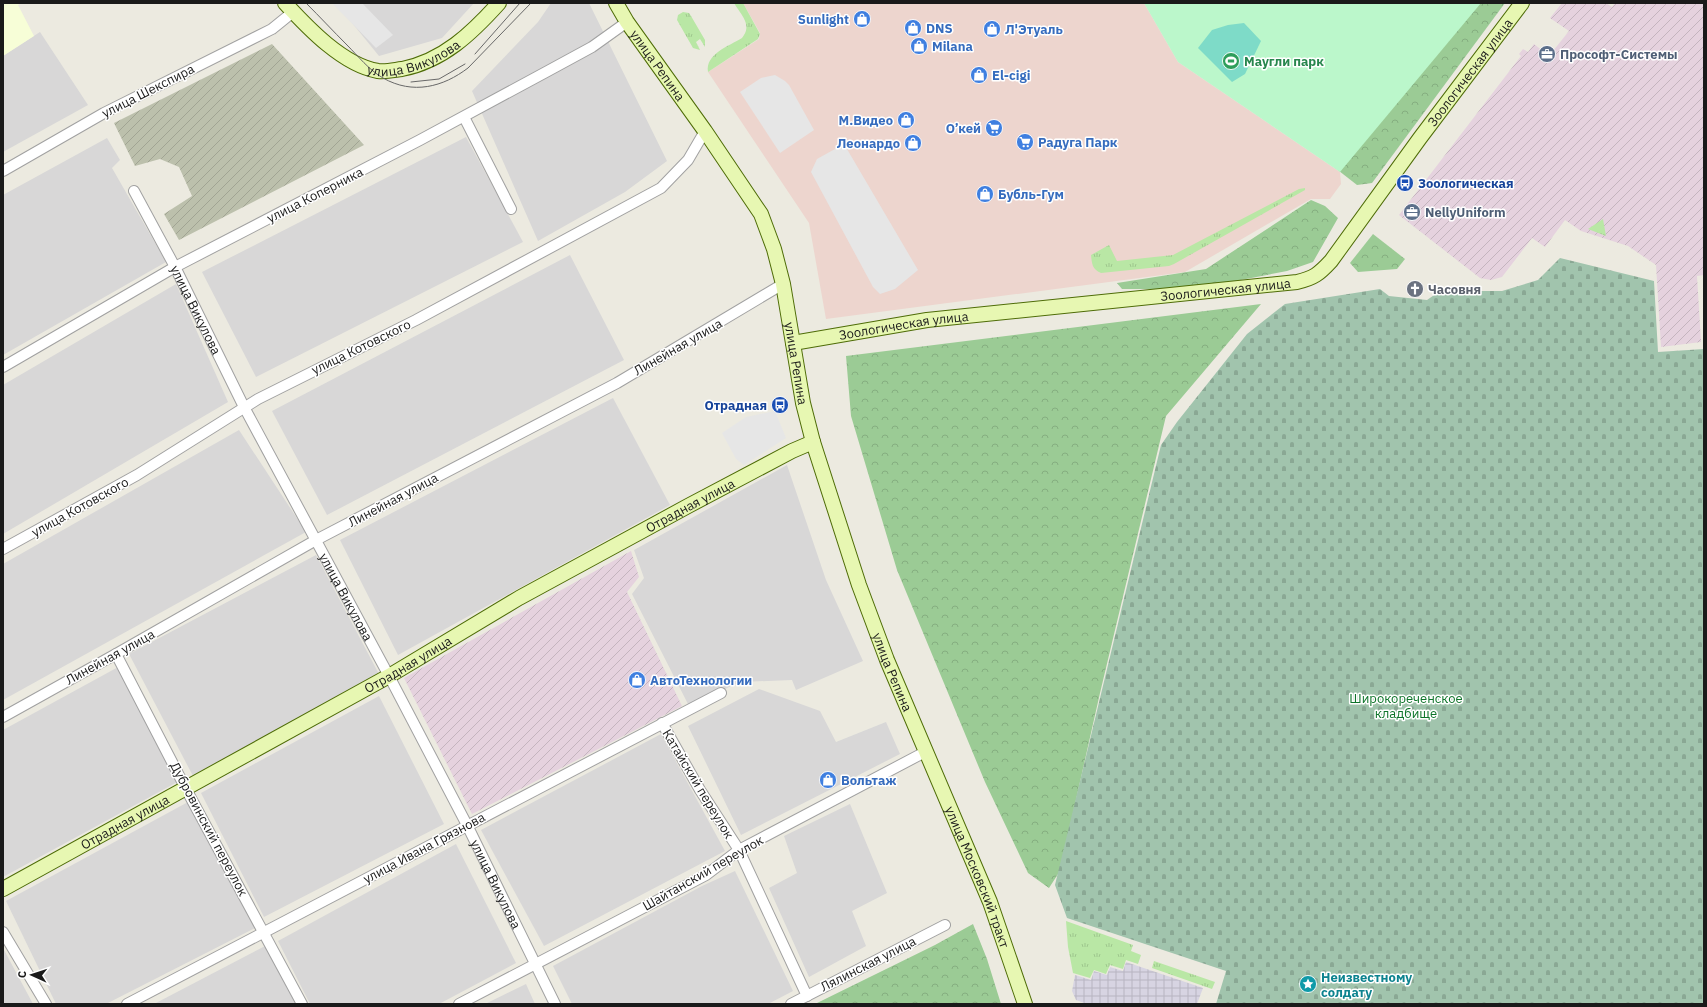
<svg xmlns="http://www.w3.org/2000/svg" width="1707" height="1007" font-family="'IBM Plex Sans',sans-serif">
	<defs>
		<pattern id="industrial-furrows" width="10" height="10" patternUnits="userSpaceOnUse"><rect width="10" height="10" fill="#e5d2de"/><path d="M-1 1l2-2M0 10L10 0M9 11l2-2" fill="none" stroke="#c4b4be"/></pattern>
		<pattern id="construction-furrows" width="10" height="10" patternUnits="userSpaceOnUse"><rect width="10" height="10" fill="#bcc0ac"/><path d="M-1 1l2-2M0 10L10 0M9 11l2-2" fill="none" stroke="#a1a493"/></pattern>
		<pattern id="grass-tufts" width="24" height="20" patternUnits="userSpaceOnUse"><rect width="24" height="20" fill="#b9e7a5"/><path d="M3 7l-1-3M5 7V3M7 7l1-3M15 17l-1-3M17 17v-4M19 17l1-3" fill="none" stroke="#9ec68d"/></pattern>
		<pattern id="forest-crowns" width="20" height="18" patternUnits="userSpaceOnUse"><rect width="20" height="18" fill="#9bcb95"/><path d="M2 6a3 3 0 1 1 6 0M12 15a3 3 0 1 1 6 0" fill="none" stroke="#85ae80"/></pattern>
		<pattern id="cemetery-stones" width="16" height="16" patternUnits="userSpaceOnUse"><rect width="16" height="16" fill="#a1c4ad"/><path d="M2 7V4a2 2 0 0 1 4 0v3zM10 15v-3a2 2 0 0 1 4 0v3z" fill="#8aa894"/></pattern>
		<pattern id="plaza-grid" width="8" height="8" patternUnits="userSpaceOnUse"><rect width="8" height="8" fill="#d7d4e2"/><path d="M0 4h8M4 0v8" fill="none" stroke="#b8b5c1"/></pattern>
	</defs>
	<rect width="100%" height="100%" fill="#eceae0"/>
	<g fill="#d8d7d7">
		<polygon points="336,3 474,3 442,38 379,56"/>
		<polygon points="551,3 589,3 667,161 625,192 538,241 472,91 538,22"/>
		<polygon points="40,32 88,105 3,152 3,56"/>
		<polygon points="466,137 523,242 256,377 202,272"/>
		<polygon points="107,138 120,160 112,168 166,262 3,355 3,195"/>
		<polygon points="570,255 624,360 327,515 272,411"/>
		<polygon points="176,284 228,402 3,534 3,385"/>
		<polygon points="613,398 670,505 398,655 340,540"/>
		<polygon points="239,430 306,532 3,700 3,564"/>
		<polygon points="787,465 826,580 863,661 796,690 792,680 740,682 689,706 632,594 644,578 634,550"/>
		<polygon points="316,555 380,676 193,776 129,654"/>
		<polygon points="120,666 181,780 3,877 3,730"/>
		<polygon points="759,689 820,711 836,742 886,722 900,754 741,835 688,726"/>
		<polygon points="379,696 444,824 264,917 201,793"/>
		<polygon points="661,734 725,851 544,946 481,830"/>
		<polygon points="188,802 255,928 106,1004 56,1004 6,901"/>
		<polygon points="850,804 887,893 852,911 866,946 809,977 769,888 797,873 784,836"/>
		<polygon points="456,844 516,963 439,1004 310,1004 278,941"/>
		<polygon points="735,871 793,991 768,1004 572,1004 553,966 702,886"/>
		<polygon points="265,946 296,1004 154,1004"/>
		<polygon points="3,948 33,1004 3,1004"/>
		<polygon points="526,984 535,1004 485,1004"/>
	</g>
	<polygon fill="#edd5ce" points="743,3 1144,3 1178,62 1340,172 1341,184 1330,199 1311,199 1185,272 826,319 809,223 708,72 759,39 760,33"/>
	<g fill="url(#industrial-furrows)">
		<polygon points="1562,3 1606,3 1612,7 1615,3 1704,3 1704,275 1697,276 1701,342 1661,347 1656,265 1628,246 1581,231 1565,220 1545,247 1532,238 1502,277 1491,280 1480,278 1399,215 1521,56 1519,54 1523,49 1528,52 1534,44 1549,56 1569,31 1550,18"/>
		<polygon points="631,551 639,577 627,592 682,706 472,814 404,678"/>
	</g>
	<polygon fill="#f7fed7" points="3,3 21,3 18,5 34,36 3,56"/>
	<polygon fill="url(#construction-furrows)" points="272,44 364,145 179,240 164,214 192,196 179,167 160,159 135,166 114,123"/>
	<g fill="url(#grass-tufts)">
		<path d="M 734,3 L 743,3 L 760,34 L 758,39 L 708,72 C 705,54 729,46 742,38 C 753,25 741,15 734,3 Z"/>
		<polygon points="683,12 689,13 691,16 705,40 705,47 700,39 696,42 700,50 693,48 677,20 678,15"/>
		<path d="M 1305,188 L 1305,190 L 1174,264 L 1169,266 L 1101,273 C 1092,269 1092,264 1091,255 L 1109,245 L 1117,261 L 1173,255 L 1299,189 Z"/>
		<polygon points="1603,219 1606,236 1588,229"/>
		<polygon points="1066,921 1133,945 1131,951 1141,955 1138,964 1126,960 1123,969 1110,965 1106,974 1094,970 1090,978 1073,973 1068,947"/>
		<polygon points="1154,961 1215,982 1212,989 1152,968"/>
	</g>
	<g fill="url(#forest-crowns)">
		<polygon points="1472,3 1505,3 1372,183 1357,185 1252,103"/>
		<polygon points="1311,200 1325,206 1338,218 1313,262 1287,271 1194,289 1122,289 1117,283 1206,269"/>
		<polygon points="1373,234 1405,259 1397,269 1358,272 1350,263"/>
		<polygon points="1261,304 1166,416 1100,693 1060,871 1049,888 1028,873 985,782 897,570 851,416 846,356"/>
		<polygon points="973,924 987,959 1001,1004 815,1004 935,945"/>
	</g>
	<polygon fill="url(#cemetery-stones)" points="1560,258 1654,281 1658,352 1704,349 1704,1004 1216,1004 1226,971 1067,918 1055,885 1161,445 1177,422 1247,334 1285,304 1380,289 1389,296 1427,300 1440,291 1502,291 1538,280"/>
	<polygon fill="#bbf7cb" points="1144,3 1481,3 1340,172 1178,62"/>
	<polygon fill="#7edbc8" points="1244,23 1261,41 1245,74 1232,82 1198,48 1212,30 1228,25"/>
	<g fill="#e6e6e6">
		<polygon points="332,3 362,3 393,35 376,48"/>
		<polygon points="775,75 785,81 789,85 814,130 780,153 740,92 761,78"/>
		<polygon points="844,144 918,270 895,289 880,294 873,287 811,172 817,159"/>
		<polygon points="775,411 786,438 744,465 736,459 722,433 746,417"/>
	</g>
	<polygon fill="url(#plaza-grid)" points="1126,962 1203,988 1197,1004 1087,1004 1076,1000 1072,991 1075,975 1091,980 1094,971 1107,975 1110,967 1123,971"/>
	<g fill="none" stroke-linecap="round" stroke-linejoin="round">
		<g stroke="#a1a1a1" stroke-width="12">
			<g id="street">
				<polyline points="464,117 511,209"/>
				<polyline points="3,171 104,113 272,29 293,12"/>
				<path id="s1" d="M 134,191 L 175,267 L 244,407 L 389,676 L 467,825 L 555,1004"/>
				<polyline points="3,367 175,267 420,140 546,72 592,47 627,22"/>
				<polyline points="3,549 137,475 258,399 416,320 661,188 688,160 705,131"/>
				<polyline points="116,654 186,789 302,1004"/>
				<polyline points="3,717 116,654 316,540 617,383 783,284"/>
				<polyline points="662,723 700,790 739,850 807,996"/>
				<polyline points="3,932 46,1004"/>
				<polyline points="127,1004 721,693"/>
				<polyline points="459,1004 706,875 739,850 925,752"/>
				<polyline points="791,1004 945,925"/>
			</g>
		</g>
		<g stroke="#4e6c07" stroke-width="16">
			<g id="secondary">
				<path id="s2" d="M 285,3 C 308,28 343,65 378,71 C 386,72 394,70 402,69 C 443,61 472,33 499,3"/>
				<path id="s3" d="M 616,3 L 627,22 L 705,131 L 761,214 L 774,249 L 783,284 L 803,403 L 813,442 L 859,585 L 887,660 L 990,902 L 1025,1004"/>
				<path id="s4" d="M 793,343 L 927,320 L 1297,282 C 1314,278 1319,274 1331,261 L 1420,138 L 1522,3"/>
				<path id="s5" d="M 3,889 L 389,676 L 519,598 L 688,506 L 792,451 L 813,442"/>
			</g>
		</g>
		<use href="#street" stroke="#fff" stroke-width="10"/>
		<use href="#secondary" stroke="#e7f7b2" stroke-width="14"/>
		<g stroke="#686868" stroke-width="1">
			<path d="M 306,3 C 320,17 333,31 347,45 C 358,56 369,70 383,78 C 413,95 443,87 468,68 L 531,3"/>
			<polyline points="475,54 520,3"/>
			<polyline points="411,82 439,79 465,64"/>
		</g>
	</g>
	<defs>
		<g id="shop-disc" transform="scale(0.9)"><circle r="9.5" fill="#3f7fe0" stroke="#fff"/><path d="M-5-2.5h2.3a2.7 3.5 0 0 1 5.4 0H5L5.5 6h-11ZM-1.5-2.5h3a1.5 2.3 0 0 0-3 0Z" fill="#fff"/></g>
		<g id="office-disc" transform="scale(0.9)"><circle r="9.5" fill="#5c6f8a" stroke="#fff"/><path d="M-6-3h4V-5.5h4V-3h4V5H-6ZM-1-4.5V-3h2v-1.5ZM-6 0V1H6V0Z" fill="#fff"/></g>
		<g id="stadium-disc" transform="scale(0.9)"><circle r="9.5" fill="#2e9e5b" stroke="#fff"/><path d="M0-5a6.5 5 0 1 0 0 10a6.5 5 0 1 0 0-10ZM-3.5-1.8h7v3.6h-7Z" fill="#fff"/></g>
		<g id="supermarket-disc" transform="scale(0.9)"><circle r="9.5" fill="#3f7fe0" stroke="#fff"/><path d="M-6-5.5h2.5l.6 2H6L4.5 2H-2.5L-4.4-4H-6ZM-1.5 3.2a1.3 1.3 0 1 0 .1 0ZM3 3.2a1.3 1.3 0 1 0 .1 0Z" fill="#fff"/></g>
		<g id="bus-disc" transform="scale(0.9)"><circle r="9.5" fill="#1a4fb4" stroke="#fff"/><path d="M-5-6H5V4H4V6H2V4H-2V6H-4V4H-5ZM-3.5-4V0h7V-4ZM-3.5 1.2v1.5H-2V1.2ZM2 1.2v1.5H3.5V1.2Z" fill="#fff"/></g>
		<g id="church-disc" transform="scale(0.9)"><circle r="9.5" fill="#6b7280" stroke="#fff"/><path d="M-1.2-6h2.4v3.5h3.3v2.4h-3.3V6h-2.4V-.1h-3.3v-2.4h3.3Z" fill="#fff"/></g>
		<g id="sight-disc" transform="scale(0.9)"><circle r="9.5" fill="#0f9aa8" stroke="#fff"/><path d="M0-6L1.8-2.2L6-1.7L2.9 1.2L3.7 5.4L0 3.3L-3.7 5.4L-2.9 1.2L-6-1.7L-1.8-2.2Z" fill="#fff"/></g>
	</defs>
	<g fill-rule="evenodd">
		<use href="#shop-disc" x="862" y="19"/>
		<use href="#shop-disc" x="913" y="28"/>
		<use href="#shop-disc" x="992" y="29"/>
		<use href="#shop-disc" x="919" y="46"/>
		<use href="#office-disc" x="1547" y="54"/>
		<use href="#stadium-disc" x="1231" y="61"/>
		<use href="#shop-disc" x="979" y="75"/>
		<use href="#shop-disc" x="906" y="120"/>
		<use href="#supermarket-disc" x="994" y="128"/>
		<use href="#supermarket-disc" x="1025" y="142"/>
		<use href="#shop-disc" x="913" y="143"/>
		<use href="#bus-disc" x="1405" y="183"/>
		<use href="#shop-disc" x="985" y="194"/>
		<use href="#office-disc" x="1412" y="212"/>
		<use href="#church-disc" x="1415" y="289"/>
		<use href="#bus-disc" x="780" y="405"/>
		<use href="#shop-disc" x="637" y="680"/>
		<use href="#shop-disc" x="828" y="780"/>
		<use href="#sight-disc" x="1308" y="984"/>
	</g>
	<g text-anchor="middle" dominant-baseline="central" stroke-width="3" stroke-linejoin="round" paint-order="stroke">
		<g font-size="13" font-weight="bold" fill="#366cbe" stroke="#fff" text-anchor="start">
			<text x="849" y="19" text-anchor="end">Sunlight</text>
			<text x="926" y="28">DNS</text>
			<text x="1005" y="29">Л'Этуаль</text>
			<text x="932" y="46">Milana</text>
			<text x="992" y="75">El-cigi</text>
			<text x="893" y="120" text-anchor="end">М.Видео</text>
			<text x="981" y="128" text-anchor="end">О’кей</text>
			<text x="1038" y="142">Радуга Парк</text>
			<text x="900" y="143" text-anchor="end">Леонардо</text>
			<text x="998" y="194">Бубль-Гум</text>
			<text x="650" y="680">АвтоТехнологии</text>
			<text x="841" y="780">Вольтаж</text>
		</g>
		<g font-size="13" fill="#1a1a1a" stroke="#fff">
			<text stroke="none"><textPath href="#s2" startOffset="155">улица Викулова</textPath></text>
			<text stroke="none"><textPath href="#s3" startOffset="75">улица Репина</textPath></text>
			<text stroke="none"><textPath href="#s4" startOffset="783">Зоологическая улица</textPath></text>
			<text transform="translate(148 91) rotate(-27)">улица Шекспира</text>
			<text transform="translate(315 195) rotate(-27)">улица Коперника</text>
			<text stroke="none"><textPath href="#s4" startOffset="436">Зоологическая улица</textPath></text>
			<text stroke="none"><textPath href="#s1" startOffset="134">улица Викулова</textPath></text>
			<text stroke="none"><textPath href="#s4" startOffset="112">Зоологическая улица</textPath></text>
			<text transform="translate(361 347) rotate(-26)">улица Котовского</text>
			<text transform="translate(678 347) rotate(-30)">Линейная улица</text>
			<text stroke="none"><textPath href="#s3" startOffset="410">улица Репина</textPath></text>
			<text transform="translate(393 500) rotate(-28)">Линейная улица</text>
			<text stroke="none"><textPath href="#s5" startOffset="787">Отрадная улица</textPath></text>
			<text transform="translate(80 507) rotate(-29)">улица Котовского</text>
			<text stroke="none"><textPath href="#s1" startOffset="458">улица Викулова</textPath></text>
			<text transform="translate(110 657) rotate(-29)">Линейная улица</text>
			<text stroke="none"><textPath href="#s5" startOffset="463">Отрадная улица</textPath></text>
			<text stroke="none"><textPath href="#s3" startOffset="734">улица Репина</textPath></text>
			<text transform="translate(698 784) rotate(59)">Катайский переулок</text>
			<text stroke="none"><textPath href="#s5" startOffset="139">Отрадная улица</textPath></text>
			<text transform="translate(209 829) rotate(62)">Дубровинский переулок</text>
			<text transform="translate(424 848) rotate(-28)">улица Ивана Грязнова</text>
			<text transform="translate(703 873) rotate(-30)">Шайтанский переулок</text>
			<text stroke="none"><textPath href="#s3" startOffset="956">улица Московский тракт</textPath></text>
			<text stroke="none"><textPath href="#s1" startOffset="782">улица Викулова</textPath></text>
			<text transform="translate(868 964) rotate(-27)">Лялинская улица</text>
		</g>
		<g font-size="13" font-weight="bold" fill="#4e5e75" stroke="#fff" text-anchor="start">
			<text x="1560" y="54">Прософт-Системы</text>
			<text x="1425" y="212">NellyUniform</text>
		</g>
		<g font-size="13" font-weight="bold" fill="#27864d" stroke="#fff" text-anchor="start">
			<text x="1244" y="61">Маугли парк</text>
		</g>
		<g font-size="13" font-weight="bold" fill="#164399" stroke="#fff" text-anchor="start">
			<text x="1418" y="183">Зоологическая</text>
			<text x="767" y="405" text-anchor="end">Отрадная</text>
		</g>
		<g font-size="13" font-weight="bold" fill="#5b616d" stroke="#fff" text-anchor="start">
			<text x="1428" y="289">Часовня</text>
		</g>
		<g font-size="13" fill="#0d7429" stroke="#fff">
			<text x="1406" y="698">Широкореченское<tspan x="1406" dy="15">кладбище</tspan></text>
		</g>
		<g font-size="13" font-weight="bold" fill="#0d838f" stroke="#fff" text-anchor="start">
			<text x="1321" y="977">Неизвестному<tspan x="1321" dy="15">солдату</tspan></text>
		</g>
	</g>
	<rect width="1707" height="1007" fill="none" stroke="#1a1a1a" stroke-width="8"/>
	<g transform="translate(32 975) rotate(273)" stroke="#ffffff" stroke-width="3" paint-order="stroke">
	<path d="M0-3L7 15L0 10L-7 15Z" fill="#1a1a1a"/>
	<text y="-6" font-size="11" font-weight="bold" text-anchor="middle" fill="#1a1a1a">С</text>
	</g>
</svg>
